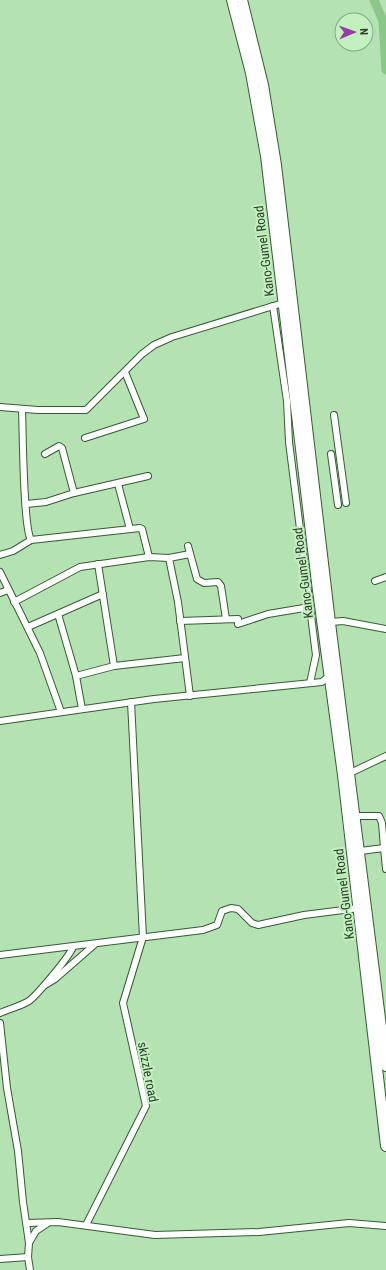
<svg xmlns="http://www.w3.org/2000/svg" width="386" height="1270" font-family="'Roboto Condensed',sans-serif">
	<rect width="100%" height="100%" fill="#b5e2b2"/>
	<g fill="none" stroke-linecap="round" stroke-linejoin="round">
		<polyline stroke="#8bc788" stroke-width="9" points="374,0 383,21 386,70"/>
		<g stroke="#335c32" stroke-width="8">
			<g id="street">
				<polyline points="273,306 287,401 289,442 316,655 310,683"/>
				<polyline points="0,407 38,410 86,410 142,354 154,345 172,337 283,303"/>
				<path d="M 22,410 C 23,432 23,526 31,540"/>
				<polyline points="334,415 346,503"/>
				<polyline points="85,438 144,419 125,372"/>
				<polyline points="45,454 59,446 62,448 74,493"/>
				<polyline points="331,454 338,505"/>
				<polyline points="118,484 130,529"/>
				<polyline points="26,504 46,502 74,493 148,476"/>
				<polyline points="188,546 197,579 204,583 218,582 221,586 226,619"/>
				<polyline points="0,555 13,551 31,540 140,528 142,529 149,557"/>
				<polyline points="169,558 178,602 190,696"/>
				<polyline points="98,564 114,666"/>
				<polyline points="0,572 40,653 61,712"/>
				<polyline points="375,581 386,577"/>
				<polyline points="0,593 8,590"/>
				<polyline points="14,602 80,567 149,557 169,558 190,554"/>
				<polyline points="58,614 76,676 82,709"/>
				<polyline points="180,621 238,619 238,624 268,614 310,607"/>
				<polyline points="331,622 343,621 386,629"/>
				<polyline points="28,627 103,594"/>
				<polyline points="76,676 114,666 185,658"/>
				<polyline points="0,721 154,699 322,682 329,676"/>
				<polyline points="350,773 386,756"/>
				<polyline points="356,816 379,816 382,823 384,848 360,851"/>
				<polyline points="386,847 384,848 386,869"/>
				<polyline points="0,955 203,930 217,925 222,911 231,908 238,909 252,923 258,925 304,915 359,908"/>
				<polyline points="45,985 55,979 94,945"/>
				<path d="M 0,1013 C 9,1009 21,1006 29,1001 C 38,994 69,957 73,947"/>
				<polyline points="0,1023 7,1088 18,1151 23,1202 29,1243 28,1257 30,1270"/>
				<polyline points="27,1223 58,1222 155,1235 259,1232 349,1223 386,1226"/>
				<polyline points="86,1225 146,1106 123,1003 143,937 131,702"/>
				<polyline points="29,1243 36,1231 48,1223"/>
				<polyline points="0,1259 28,1257"/>
			</g>
		</g>
		<g stroke="#335c32" stroke-width="12">
			<g id="primary">
				<polyline points="232,0 251,73 266,156 317,583 343,775 386,1146"/>
				<polyline points="242,0 263,85 276,165 331,631 386,1066"/>
			</g>
		</g>
		<use href="#street" stroke="#fff" stroke-width="6"/>
		<use href="#primary" stroke="#fff" stroke-width="10"/>
	</g>
	<g text-anchor="middle" dominant-baseline="central" stroke-width="4" stroke-linejoin="round" paint-order="stroke">
		<g font-size="13" fill="#2d3f2b" stroke="#c2f0bf">
			<text transform="translate(264 251) rotate(-97)">Kano-Gumel Road</text>
			<text transform="translate(303 573) rotate(-97)">Kano-Gumel Road</text>
			<text transform="translate(344 894) rotate(-97)">Kano-Gumel Road</text>
			<text transform="translate(148 1072) rotate(79)">skizzle road</text>
		</g>
	</g>
	<g transform="translate(354 32) rotate(88)"><circle r="19" fill="#c2f0bf" stroke="#86a984"/>
	<path d="M0-3L7 15L0 10L-7 15Z" fill="#993ba4"/>
	<text y="-6" font-size="11" font-weight="bold" text-anchor="middle" fill="#2d3f2b">N</text>
	</g>
</svg>
